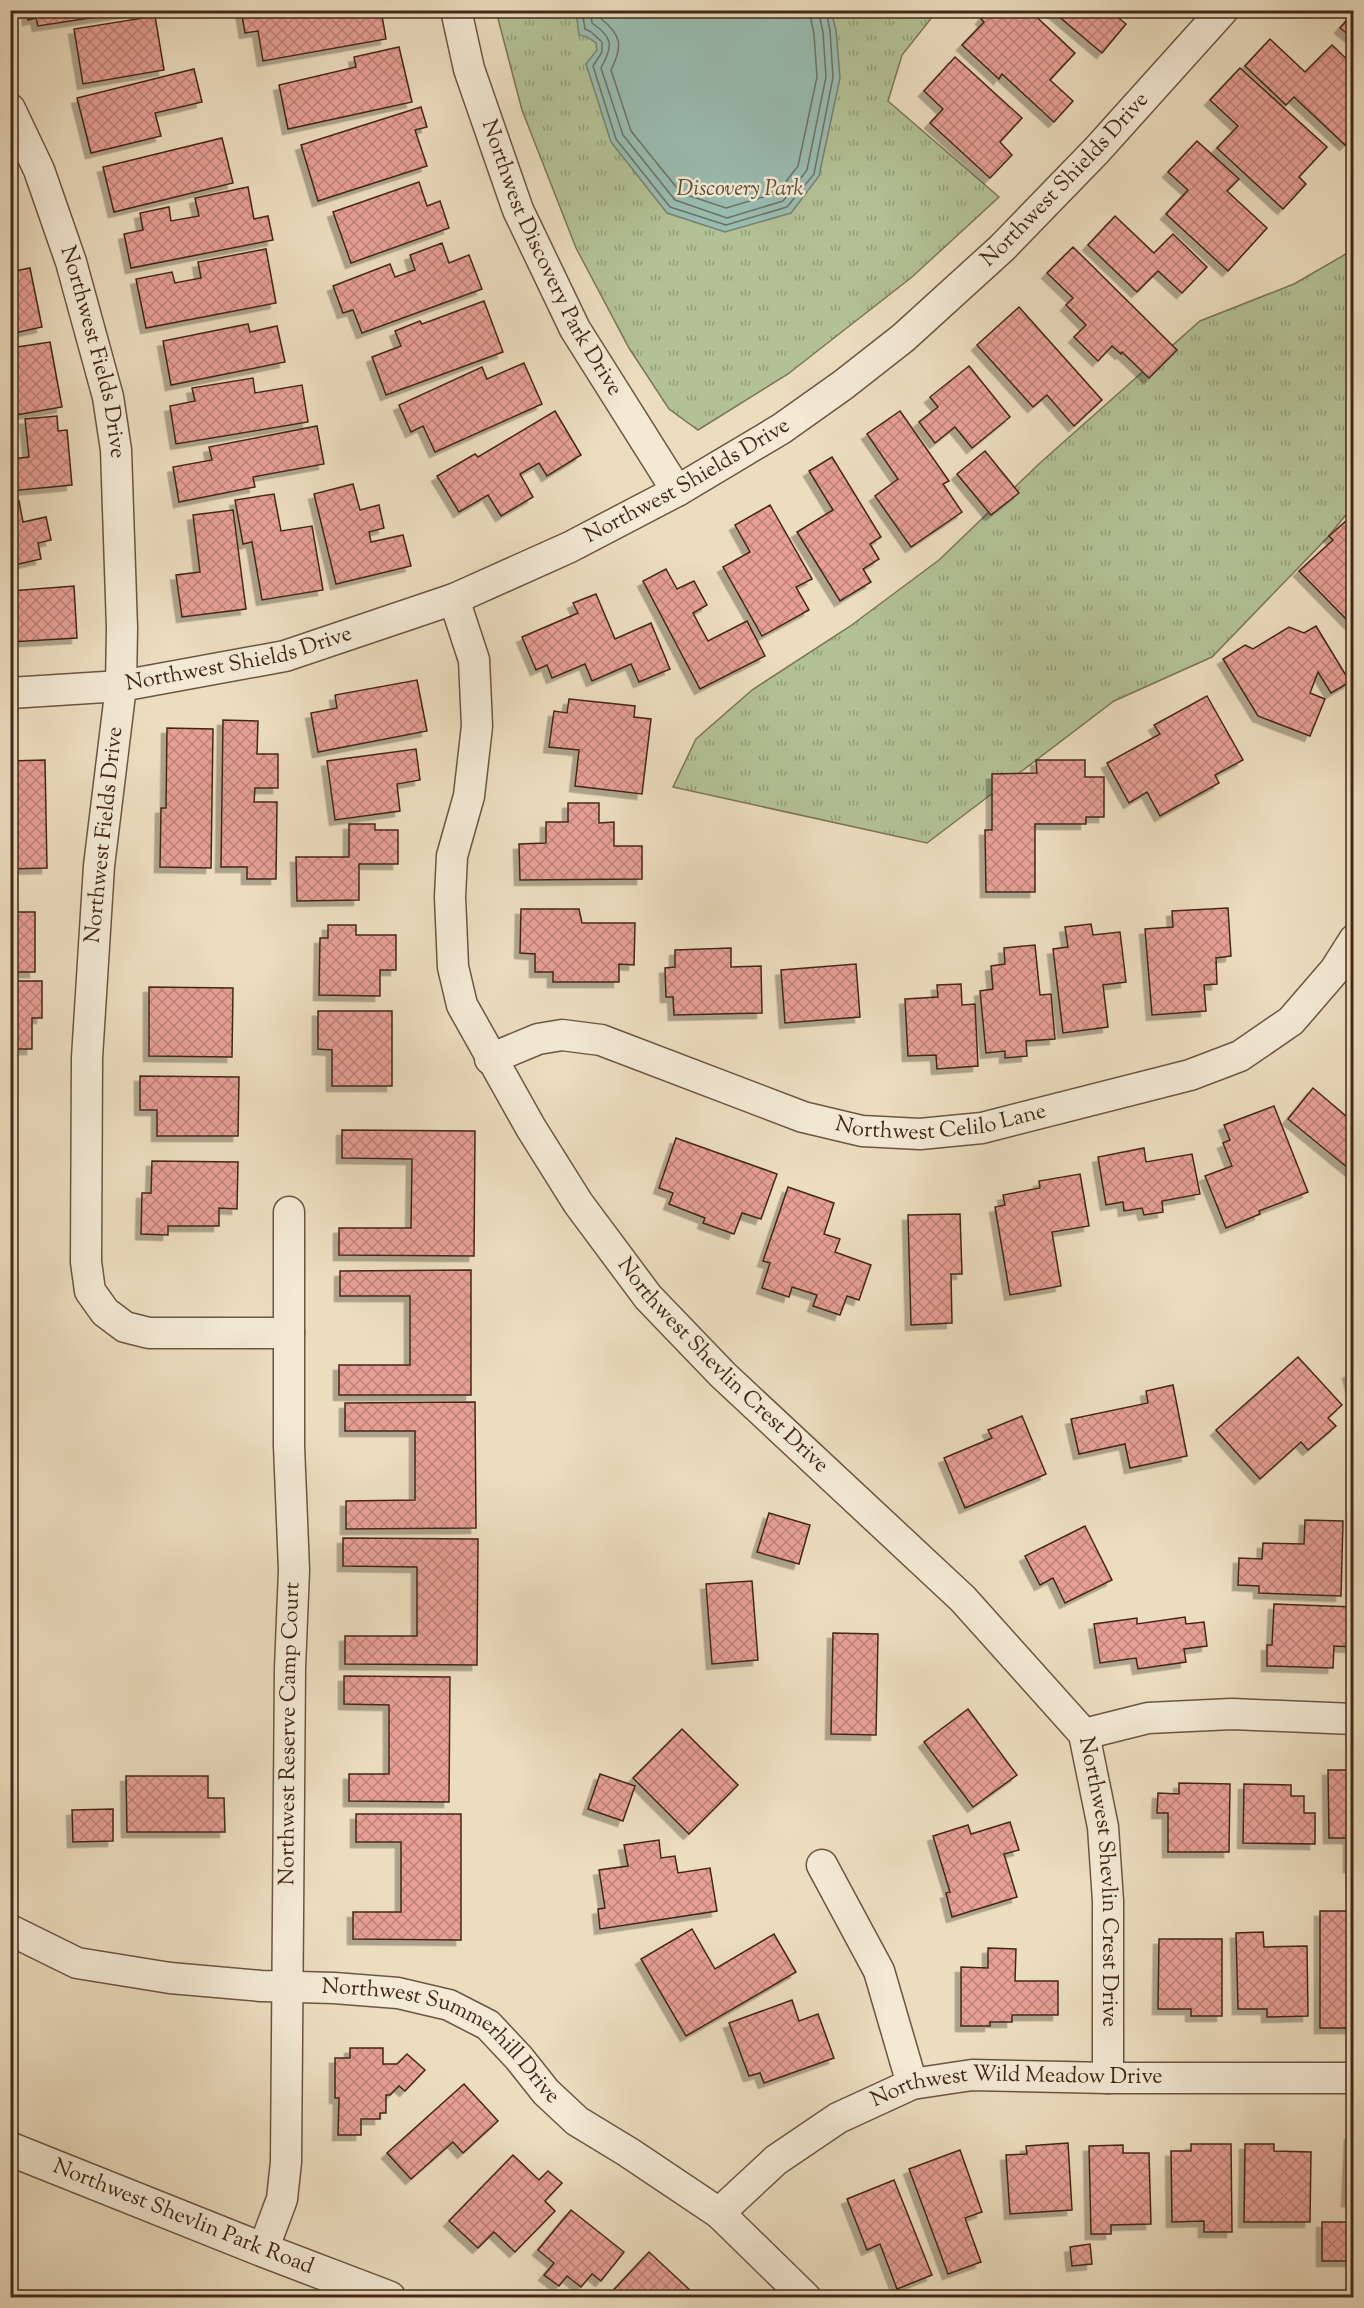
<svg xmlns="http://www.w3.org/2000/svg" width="1364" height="2308" font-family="'Sorts Mill Goudy',serif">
	<defs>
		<pattern id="grass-tufts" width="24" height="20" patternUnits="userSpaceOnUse" patternTransform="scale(1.5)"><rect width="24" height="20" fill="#b3c296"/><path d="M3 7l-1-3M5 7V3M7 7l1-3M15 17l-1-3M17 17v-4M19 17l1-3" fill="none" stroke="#939e79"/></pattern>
		<pattern id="building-cross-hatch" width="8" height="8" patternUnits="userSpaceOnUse" patternTransform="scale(1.5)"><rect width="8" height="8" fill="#e79f96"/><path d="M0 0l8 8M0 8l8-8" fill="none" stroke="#bd8279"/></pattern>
		<filter id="shadow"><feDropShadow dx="-5.5" dy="5.5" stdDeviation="0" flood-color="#0004"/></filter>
	</defs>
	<rect width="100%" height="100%" fill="#ecddbf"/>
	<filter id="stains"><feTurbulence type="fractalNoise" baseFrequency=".00333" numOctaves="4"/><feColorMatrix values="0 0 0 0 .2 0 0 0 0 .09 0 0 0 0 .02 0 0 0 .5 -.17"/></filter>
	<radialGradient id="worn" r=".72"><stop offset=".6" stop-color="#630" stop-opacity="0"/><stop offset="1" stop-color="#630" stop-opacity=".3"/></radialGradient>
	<g fill="url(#grass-tufts)" stroke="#7b7557" stroke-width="1.5">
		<polygon points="496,11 937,11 902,55 888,101 999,197 912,277 788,374 698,430 669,409 629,348 576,248 522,110"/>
		<polygon points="1353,247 1353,506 1328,537 1212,657 1114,701 927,843 673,787 696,739 752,690 849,627 939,560 1040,463 1200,321 1294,284 1346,254"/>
	</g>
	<polygon fill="#99bcb1" stroke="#778174" stroke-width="1.5" points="576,11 831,11 836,30 840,78 819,176 791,213 725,232 667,213 611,142 586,64 597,50 596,43 587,37 579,35"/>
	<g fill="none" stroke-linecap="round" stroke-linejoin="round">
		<g stroke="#6e7264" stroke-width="1.5">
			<polyline points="582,10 585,29 591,32 602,42 602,52 593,66 616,139 670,207 726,225 787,207 814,174 833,77 830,31 826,10"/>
			<path d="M 590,10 L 592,23 C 614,38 613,46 601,68 L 623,135 L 675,200 L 727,218 L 783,201 L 807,170 L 826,77 L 823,32 L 818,10"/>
			<path d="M 599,10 L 600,18 C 622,35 623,46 611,70 L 631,131 L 681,193 L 726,208 L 777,193 L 798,166 L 817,77 L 814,34 L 809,10"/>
		</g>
	</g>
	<g fill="url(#building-cross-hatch)" stroke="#432818" stroke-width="1.5" filter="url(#shadow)">
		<polygon points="27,10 129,10 129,12 38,26 36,18 28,20"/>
		<polygon points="241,10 281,10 282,15 310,10 381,10 386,39 263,61 258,31 245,33"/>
		<polygon points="988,10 1029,10 1075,53 1050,80 1073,101 1054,122 1002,74 999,79 962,45 984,22 981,19"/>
		<polygon points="1051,10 1109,10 1126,24 1102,53"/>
		<polygon points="1354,12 1354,39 1340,28"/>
		<polygon points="155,16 164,70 83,84 74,29"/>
		<polygon points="1270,39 1305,72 1332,45 1354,66 1354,137 1345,145 1294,97 1286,105 1245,66"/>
		<polygon points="399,47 412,102 288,129 279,85 356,67 354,57"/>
		<polygon points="955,57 1022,118 1000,142 1012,155 990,178 930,123 943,109 924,91"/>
		<polygon points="1240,68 1327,147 1299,177 1306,184 1283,209 1217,148 1238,126 1210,100"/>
		<polygon points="194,69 202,102 155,113 161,136 91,153 77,98"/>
		<polygon points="421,107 427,127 415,130 427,166 318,201 301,145"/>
		<polygon points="222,138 233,183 114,212 103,167"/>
		<polygon points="1197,141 1239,179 1227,191 1267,228 1228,271 1166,214 1188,190 1168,172"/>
		<polygon points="419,182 427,206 440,201 449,228 351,263 333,212"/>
		<polygon points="248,187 254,219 268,216 273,240 131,268 124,234 143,230 140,213 169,207 171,221 199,216 195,198"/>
		<polygon points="1115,216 1154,253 1173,234 1207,267 1182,293 1158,271 1137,292 1088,245"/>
		<polygon points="442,243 449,263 469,255 482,289 362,333 353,310 343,313 333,286 390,264 395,277 415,270 410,255"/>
		<polygon points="1073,247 1177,350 1149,378 1122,352 1121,354 1112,346 1098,361 1074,337 1086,325 1066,305 1073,298 1047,273"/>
		<polygon points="266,249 276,303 146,328 136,279 172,272 175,283 201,278 198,262"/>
		<polygon points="30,268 42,327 10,334 10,272"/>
		<polygon points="484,301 503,352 386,395 372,357 401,346 395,331 420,321 422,324"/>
		<polygon points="1019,307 1102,400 1074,426 1047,395 1033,407 977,345"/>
		<polygon points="248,324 250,332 277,326 285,362 171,385 163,341"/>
		<polygon points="50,342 62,407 10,416 10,360 13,360 11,348"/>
		<polygon points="524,363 542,404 435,452 423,426 411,432 399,405 482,367 487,379"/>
		<polygon points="969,366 1010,417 972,448 955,427 935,443 919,422 938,407 930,397"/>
		<polygon points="253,378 255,393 302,385 308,422 176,444 170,406 195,401 192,388"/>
		<polygon points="555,411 581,455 547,476 539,463 520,474 533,497 501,516 488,495 459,512 437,476 475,454 478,457"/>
		<polygon points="900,411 949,481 943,484 962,512 911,547 875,496 898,479 867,434"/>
		<polygon points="57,416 58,431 67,430 72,485 10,491 10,459 29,457 25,419"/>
		<polygon points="317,426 324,464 253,477 255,487 179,502 173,467 212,460 209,447"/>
		<polygon points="985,451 1019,493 991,515 957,474"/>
		<polygon points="832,457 881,537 870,544 879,559 863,569 871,582 840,601 797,532 833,510 809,471"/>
		<polygon points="353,484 360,510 379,505 384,528 369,532 371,542 403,535 411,566 336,584 314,494"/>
		<polygon points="274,494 281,531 312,526 323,590 262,600 252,542 243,544 235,500"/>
		<polygon points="19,501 23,522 46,517 51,540 38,543 41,559 10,566 10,503"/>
		<polygon points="770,505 812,579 796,587 809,610 762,636 723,567 750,552 735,525"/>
		<polygon points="233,510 246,609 182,617 176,575 200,572 193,515"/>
		<polygon points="1346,521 1354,528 1354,621 1350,623 1299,571 1333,540 1329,536"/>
		<polygon points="666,569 677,589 694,581 707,605 693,613 708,641 747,621 765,656 700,689 643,581"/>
		<polygon points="74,586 77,638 10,642 10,591"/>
		<polygon points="596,594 615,639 651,623 670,669 639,682 631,664 592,681 585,664 552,678 547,665 536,670 522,637 578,613 573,603"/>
		<polygon points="1316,626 1350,682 1331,693 1318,672 1310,693 1325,699 1310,736 1258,716 1223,659 1245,645 1253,649 1289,627 1304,633"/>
		<polygon points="417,680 427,731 318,752 311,713 337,708 335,695"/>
		<polygon points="1207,696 1243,760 1215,775 1219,783 1160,816 1147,792 1129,803 1107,763 1160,734 1154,725"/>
		<polygon points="569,699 635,706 634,717 651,719 642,794 575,786 579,750 549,747 554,711 567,713"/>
		<polygon points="223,720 258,721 257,754 278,754 278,788 255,788 254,802 277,802 276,879 247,879 247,867 221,867"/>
		<polygon points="167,728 213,729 211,868 160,867 161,808 166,808"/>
		<polygon points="416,749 420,780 397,784 400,811 335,820 327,761"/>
		<polygon points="45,760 47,868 10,869 10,761"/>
		<polygon points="1036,760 1085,760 1085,777 1104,777 1104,817 1086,817 1086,824 1035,824 1035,892 986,892 985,830 992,830 992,774 1037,773"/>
		<polygon points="568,803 599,803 599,823 614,822 614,846 642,846 642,879 520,880 519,844 546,843 546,822 568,822"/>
		<polygon points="349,824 375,824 375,830 398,830 398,864 359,864 359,900 297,901 296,857 349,857"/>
		<polygon points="1228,908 1231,956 1216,958 1217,984 1204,985 1206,1011 1152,1015 1145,929 1173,927 1172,911"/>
		<polygon points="521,909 579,909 582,923 635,923 634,965 619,964 619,982 553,982 553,972 535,972 535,954 520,953"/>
		<rect x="10" y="912" width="25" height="60"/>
		<polygon points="1091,924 1093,935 1120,932 1126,982 1103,985 1108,1027 1063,1033 1053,949 1068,947 1065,927"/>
		<polygon points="328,925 356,925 356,935 396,935 396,970 380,970 380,996 319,995 320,938 328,938"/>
		<polygon points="1035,945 1040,995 1051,994 1055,1039 1026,1041 1027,1056 1005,1058 1005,1051 986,1053 980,991 993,989 991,966 1005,964 1004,948"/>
		<polygon points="731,948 731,967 761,966 762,1013 674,1015 673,997 666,997 665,968 675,967 675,950"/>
		<polygon points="856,964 860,1017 785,1023 781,970"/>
		<polygon points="10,981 42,981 42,1018 32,1018 32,1049 10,1049"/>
		<polygon points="961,984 962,1005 975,1004 978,1066 937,1069 936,1055 908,1056 905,999 938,997 937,985"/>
		<polygon points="149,987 233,988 232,1057 149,1056"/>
		<polygon points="318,1011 392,1011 392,1086 332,1086 332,1050 318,1049"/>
		<polygon points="140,1076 239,1077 238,1136 157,1136 157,1110 140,1110"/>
		<polygon points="1313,1088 1352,1121 1354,1119 1354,1173 1288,1119"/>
		<polygon points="1274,1106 1308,1192 1259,1211 1260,1214 1226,1228 1205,1176 1232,1166 1223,1143 1230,1140 1224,1125"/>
		<polygon points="342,1130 475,1131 474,1256 339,1255 339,1228 411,1228 412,1159 342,1158"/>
		<polygon points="676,1138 777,1174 761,1219 742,1213 734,1234 703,1223 705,1218 669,1204 673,1193 659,1188"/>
		<polygon points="1144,1148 1146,1162 1192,1154 1200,1194 1162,1201 1163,1212 1144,1215 1142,1208 1124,1211 1123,1202 1106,1205 1098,1157"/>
		<polygon points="152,1161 238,1162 237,1209 219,1208 219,1226 168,1226 168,1235 141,1234 142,1193 151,1193"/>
		<polygon points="1080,1174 1089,1226 1052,1232 1061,1286 1010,1295 995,1207 1005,1205 1003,1195 1040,1188 1039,1181"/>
		<polygon points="788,1187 834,1203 824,1234 840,1239 835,1252 871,1265 859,1300 847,1296 840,1315 813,1306 817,1295 792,1287 789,1297 762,1288 770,1263 763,1261"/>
		<polygon points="960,1214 962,1274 951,1274 952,1323 911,1325 908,1215"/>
		<polygon points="471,1270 471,1395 339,1395 339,1365 410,1365 410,1296 340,1296 340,1271"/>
		<polygon points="1298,1357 1342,1405 1328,1418 1336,1426 1308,1450 1301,1442 1260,1479 1216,1430"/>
		<polygon points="1354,1371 1354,1397 1348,1373"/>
		<polygon points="1173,1385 1187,1456 1130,1468 1125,1444 1079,1454 1071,1419 1148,1403 1146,1391"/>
		<polygon points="475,1402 476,1528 346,1529 346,1501 415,1500 415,1431 345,1431 345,1403"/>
		<polygon points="1022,1416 1046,1474 965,1508 944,1458 992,1438 988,1430"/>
		<polygon points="769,1513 810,1525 799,1564 757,1552"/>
		<polygon points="1305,1520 1343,1521 1341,1596 1259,1593 1259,1586 1238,1585 1239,1558 1262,1559 1263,1543 1304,1544"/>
		<polygon points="1085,1526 1112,1580 1065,1603 1053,1578 1040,1585 1025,1556"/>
		<polygon points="343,1538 478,1539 477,1665 345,1664 345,1636 417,1636 417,1567 343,1566"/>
		<polygon points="752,1581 758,1660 712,1664 706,1584"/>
		<polygon points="1274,1604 1354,1607 1354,1647 1334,1646 1333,1668 1267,1666 1267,1645 1272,1645"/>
		<polygon points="1185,1617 1186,1624 1204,1622 1207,1646 1184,1649 1186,1662 1138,1669 1136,1658 1100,1663 1094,1624 1137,1618 1137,1624"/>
		<polygon points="833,1633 878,1634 876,1735 831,1734"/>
		<polygon points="344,1676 450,1677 449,1802 349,1801 349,1774 389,1774 389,1705 344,1704"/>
		<polygon points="968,1709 1017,1775 973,1807 924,1742"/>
		<polygon points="682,1729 738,1785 689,1834 633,1778"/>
		<polygon points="1328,1770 1354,1770 1354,1867 1349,1867 1349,1838 1329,1838"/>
		<polygon points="600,1774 635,1786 623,1821 588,1809"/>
		<polygon points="126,1776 208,1776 208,1798 224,1798 225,1832 127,1832"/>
		<polygon points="1179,1783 1230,1784 1229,1852 1168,1852 1168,1813 1157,1813 1158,1793 1179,1794"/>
		<polygon points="1244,1784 1291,1785 1291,1796 1304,1796 1304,1813 1315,1813 1315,1844 1243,1843"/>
		<polygon points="113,1809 113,1841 73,1842 72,1810"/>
		<polygon points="356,1814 461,1814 461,1940 353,1939 353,1912 401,1912 401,1842 356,1842"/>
		<polygon points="1010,1822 1019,1850 1004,1854 1017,1897 952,1917 946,1893 950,1892 933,1836 968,1825 971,1834"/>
		<polygon points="659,1840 661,1858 675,1856 678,1873 710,1868 717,1911 600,1929 598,1909 605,1908 599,1870 628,1866 624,1845"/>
		<rect x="1320" y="1911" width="34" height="117"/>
		<polygon points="692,1929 715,1969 774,1934 796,1972 686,2036 641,1959"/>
		<polygon points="1263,1932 1264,1947 1307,1946 1308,2016 1267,2017 1267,2009 1238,2009 1236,1933"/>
		<polygon points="1159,1939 1222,1939 1222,2016 1191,2016 1191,2009 1158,2009"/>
		<polygon points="988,1948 1016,1949 1015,1981 1058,1981 1058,2015 1012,2015 1012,2022 990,2022 990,2026 961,2026 961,1967 988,1968"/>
		<polygon points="792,2000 799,2021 818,2014 834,2058 764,2083 760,2073 749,2076 729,2023"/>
		<polygon points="350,2048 383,2048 383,2064 397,2064 407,2054 425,2070 405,2091 399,2086 390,2095 386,2095 386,2113 380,2113 380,2119 361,2119 361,2135 338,2135 339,2098 335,2098 335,2058 350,2058"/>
		<polygon points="464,2084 498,2121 463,2153 453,2142 411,2179 387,2153"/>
		<polygon points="1350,2134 1354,2135 1354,2201 1347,2201"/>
		<polygon points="1068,2143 1072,2210 1010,2214 1006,2155 1027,2154 1026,2146"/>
		<polygon points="1191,2144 1231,2144 1232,2232 1204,2232 1204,2221 1172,2222 1171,2151 1191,2151"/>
		<polygon points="1245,2144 1274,2144 1274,2151 1311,2152 1310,2222 1244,2222"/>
		<polygon points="1123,2145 1123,2153 1149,2153 1151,2224 1111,2225 1111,2234 1091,2234 1089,2146"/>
		<polygon points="960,2150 982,2212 965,2218 981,2262 948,2274 909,2169"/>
		<polygon points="513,2155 539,2180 548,2171 562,2183 545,2201 555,2211 515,2252 494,2232 478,2248 449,2221"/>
		<polygon points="894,2180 932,2275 897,2289 880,2244 867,2250 847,2199"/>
		<polygon points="571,2210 624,2252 601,2281 592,2274 581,2287 567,2276 559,2286 544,2275 554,2263 538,2250"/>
		<rect x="1322" y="2222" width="32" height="39"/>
		<polygon points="1090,2244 1092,2264 1072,2266 1070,2247"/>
		<polygon points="649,2252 692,2292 686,2298 606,2298"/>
		<polygon points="10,2286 33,2298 10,2298"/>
	</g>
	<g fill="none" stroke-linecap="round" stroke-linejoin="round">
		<g stroke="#6d5542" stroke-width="33">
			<g id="minor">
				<path id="s1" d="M 456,10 L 469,69 L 518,210 L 575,329 L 677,491"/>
				<path id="s2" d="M 10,109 L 39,170 L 71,262 L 108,397 L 116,450 L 122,628 L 121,686 L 99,866 L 87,1058 L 86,1262 L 90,1291 L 105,1312 L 125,1327 L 149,1333 L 289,1333"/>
				<path id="s3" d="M 454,599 L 474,660 L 477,726 L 469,796 L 452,856 L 450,897 L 453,967 L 462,1005 L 531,1128 L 578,1203 L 648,1297 L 723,1375 L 963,1599 L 1084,1734 L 1103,1827 L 1108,1901 L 1108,2078"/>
				<path id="s4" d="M 10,693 L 121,686 L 285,656 L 454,599 L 570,547 L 677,491 L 781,429 L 843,385 L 903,338 L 1002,248 L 1097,150 L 1223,10"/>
				<path id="s5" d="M 490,1059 L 538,1039 L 562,1035 L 601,1040 L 803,1117 L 862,1131 L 920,1134 L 982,1128 L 1190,1075 L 1240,1056 L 1291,1021 L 1335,970 L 1354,940"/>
				<polyline points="1084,1734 1148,1718 1232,1714 1354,1719"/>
				<polyline points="822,1865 879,1971 912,2084"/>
				<path id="s6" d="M 10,1930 L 77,1963 L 170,1978 L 261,1986 L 334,1988 L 398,1993 L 449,2005 L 488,2025 L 519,2058 L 546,2092 L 577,2121 L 628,2152 L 719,2213 L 806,2298"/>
				<path id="s7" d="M 719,2213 L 776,2160 L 838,2118 L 912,2084 L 972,2075 L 1108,2078 L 1354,2078"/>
				<path id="s8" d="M 263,2250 L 282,2199 L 286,2162 L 290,1668 L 294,1570 L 289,1446 L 289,1212"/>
			</g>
		</g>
		<g stroke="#6d5542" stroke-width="36">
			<g id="tertiary">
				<path id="s9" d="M 10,2149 L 263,2250 L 389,2298"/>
			</g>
		</g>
		<use href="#minor" stroke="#f3e9d5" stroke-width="30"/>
		<use href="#tertiary" stroke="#f3e9d5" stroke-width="33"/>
	</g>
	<g text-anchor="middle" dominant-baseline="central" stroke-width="5" stroke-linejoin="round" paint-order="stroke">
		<g font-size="22" fill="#432818" stroke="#f3e9d5">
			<text stroke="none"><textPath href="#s4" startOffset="1204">Northwest Shields Drive</textPath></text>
			<text stroke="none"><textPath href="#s1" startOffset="267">Northwest Discovery Park Drive</textPath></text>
			<text stroke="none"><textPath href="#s2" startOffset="258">Northwest Fields Drive</textPath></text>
			<text stroke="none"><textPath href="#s4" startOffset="718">Northwest Shields Drive</textPath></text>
			<text stroke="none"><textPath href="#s4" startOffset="232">Northwest Shields Drive</textPath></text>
			<text transform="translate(105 835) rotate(-84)">Northwest Fields Drive</text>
			<text stroke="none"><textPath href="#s5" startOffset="472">Northwest Celilo Lane</textPath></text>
			<text stroke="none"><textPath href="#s3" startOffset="861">Northwest Shevlin Crest Drive</textPath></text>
			<text stroke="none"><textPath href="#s8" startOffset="520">Northwest Reserve Camp Court</textPath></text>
			<text stroke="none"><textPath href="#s3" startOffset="1527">Northwest Shevlin Crest Drive</textPath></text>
			<text stroke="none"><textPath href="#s6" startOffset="458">Northwest Summerhill Drive</textPath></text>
			<text stroke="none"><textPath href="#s7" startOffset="338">Northwest Wild Meadow Drive</textPath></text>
			<text stroke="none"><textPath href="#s9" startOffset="186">Northwest Shevlin Park Road</textPath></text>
		</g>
		<g font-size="22" font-style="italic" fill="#5f4e38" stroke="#f3e9d5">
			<text x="740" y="190">Discovery Park</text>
		</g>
	</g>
	<rect width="1364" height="2308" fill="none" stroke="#ecddbf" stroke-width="36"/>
	<rect x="12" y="12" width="1340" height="2284" fill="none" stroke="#432818" stroke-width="3"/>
	<rect x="18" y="18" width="1328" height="2272" fill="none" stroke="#432818" stroke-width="1.5"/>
	<rect width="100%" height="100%" filter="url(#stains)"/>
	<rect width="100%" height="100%" fill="url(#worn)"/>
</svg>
